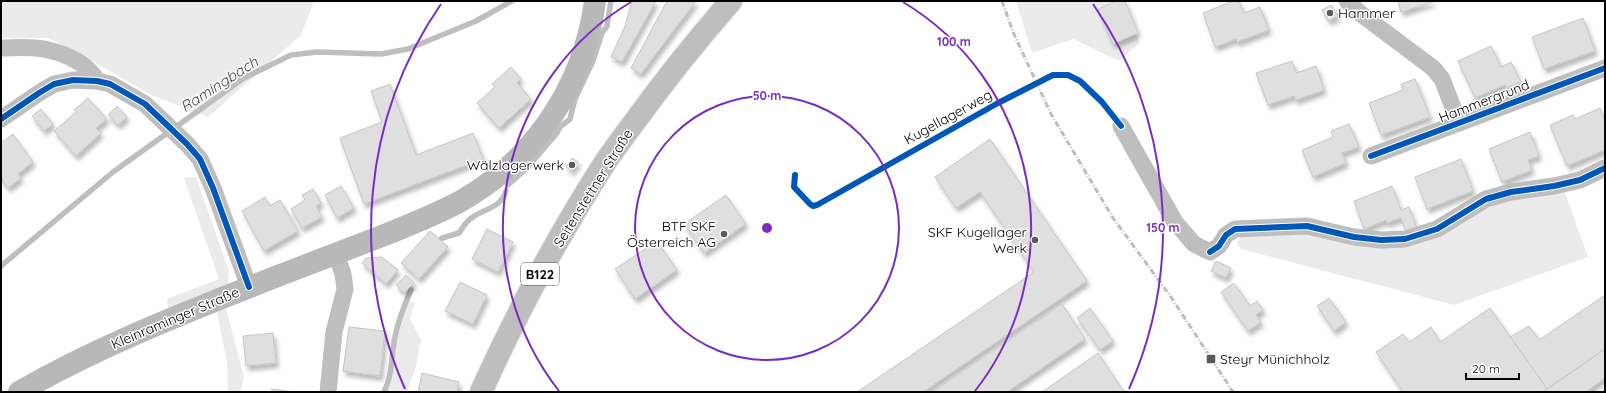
<svg xmlns="http://www.w3.org/2000/svg" width="1606" height="393" font-family="Quicksand,sans-serif">
	<defs>
		<filter id="shadow"><feDropShadow dx="2.5" dy="4.5" stdDeviation="2" flood-color="#0004"/></filter>
	</defs>
	<rect width="100%" height="100%" fill="#fff"/>
	<g fill="#ebebeb">
		<polygon points="1,1 314,1 301,35 208,117 151,95 82,55 48,38 1,38"/>
		<polygon points="1016,1 1121,1 1140,43 1119,61 1073,39 1032,53"/>
		<polygon points="196,177 229,271 228,285 168,309 167,299 219,279 184,178"/>
		<polygon points="1564,190 1588,257 1454,305 1241,249 1237,243 1240,237 1299,231 1377,246 1491,204"/>
		<polygon points="403,300 415,303 410,319 421,340 416,367 407,392 383,392 389,374 395,331"/>
		<polygon points="226,308 244,377 241,392 228,392 227,363 217,312"/>
	</g>
	<g fill="none" stroke-linecap="round" stroke-linejoin="round">
		<g stroke="#bebebe" stroke-width="5.5">
			<polyline points="508,185 527,168 557,133 560,127 570,119 575,99 593,61 602,33 607,26 611,1"/>
			<path d="M 442,238 L 459,233 C 462,229 465,223 469,220 C 481,209 501,209 506,191"/>
			<polyline points="1,266 113,172 244,78 291,55 317,52 381,54 408,49 476,21 512,1"/>
			<path d="M 384,392 C 392,376 391,361 394,343 C 396,325 404,306 411,290"/>
		</g>
	</g>
	<g fill="#dfdfdf" stroke="#c6c6c6" filter="url(#shadow)">
		<polygon points="632,1 656,1 622,62 611,57 625,26"/>
		<polygon points="667,1 696,1 641,74 631,68"/>
		<polygon points="1116,1 1125,1 1138,33 1113,44 1098,9"/>
		<polygon points="1233,1 1239,1 1244,13 1260,7 1269,30 1237,42 1236,39 1215,47 1203,13"/>
		<polygon points="1398,1 1432,1 1433,2 1401,12"/>
		<polygon points="1331,5 1338,16 1329,21 1322,10"/>
		<polygon points="1583,18 1595,51 1544,69 1532,37"/>
		<polygon points="1491,46 1501,67 1511,62 1521,82 1506,88 1505,85 1475,98 1458,61"/>
		<polygon points="1292,61 1296,73 1316,66 1324,90 1296,100 1294,96 1268,105 1256,73"/>
		<polygon points="511,67 521,79 517,83 531,99 499,128 477,103 495,87 492,84"/>
		<polygon points="1415,79 1430,117 1381,135 1369,103 1403,90 1401,84"/>
		<polygon points="390,84 416,155 473,133 483,159 364,204 340,138 382,122 371,91"/>
		<polygon points="88,98 107,119 96,128 101,133 76,156 54,131 76,112 74,110"/>
		<polygon points="117,106 127,117 118,125 108,115"/>
		<polygon points="1600,108 1605,120 1605,150 1567,166 1550,125 1573,115 1575,119"/>
		<polygon points="41,109 53,124 44,131 32,116"/>
		<polygon points="1349,124 1359,147 1342,153 1346,163 1313,177 1302,150 1333,137 1331,131"/>
		<polygon points="1530,132 1539,156 1528,160 1532,170 1502,182 1489,149"/>
		<polygon points="13,134 33,162 18,174 21,178 8,188 1,179 1,143"/>
		<polygon points="990,139 1087,281 923,392 857,392 1034,272 980,192 956,208 935,177"/>
		<polygon points="572,158 578,162 572,171 566,167"/>
		<polygon points="1461,159 1473,191 1427,209 1415,177"/>
		<polygon points="341,186 354,208 337,218 325,195"/>
		<polygon points="1392,186 1401,210 1409,207 1417,228 1406,232 1401,218 1387,223 1386,220 1364,229 1354,201"/>
		<polygon points="313,189 321,203 316,206 322,217 302,228 291,209 305,200 302,195"/>
		<polygon points="726,195 746,224 704,253 684,224"/>
		<polygon points="265,197 270,206 280,200 298,231 264,251 242,211"/>
		<polygon points="487,229 513,242 498,272 472,259"/>
		<polygon points="430,231 448,247 419,279 401,263"/>
		<polygon points="657,241 677,270 635,299 615,269"/>
		<polygon points="382,257 398,270 386,284 362,263 366,258"/>
		<polygon points="1216,261 1231,268 1226,278 1211,271"/>
		<polygon points="406,275 414,283 404,293 396,285"/>
		<polygon points="460,282 487,295 473,324 445,311"/>
		<polygon points="1234,283 1250,306 1257,301 1263,310 1256,315 1261,322 1248,331 1221,292"/>
		<polygon points="1605,295 1605,349 1547,389 1510,337 1529,326 1539,340"/>
		<polygon points="1329,298 1346,322 1334,331 1317,306"/>
		<polygon points="1062,304 1085,339 1007,392 932,392"/>
		<polygon points="1090,308 1113,341 1100,350 1077,318"/>
		<polygon points="1490,308 1547,389 1543,392 1403,392 1376,352 1403,334 1409,342 1431,327 1440,342"/>
		<polygon points="349,327 385,331 380,376 343,371"/>
		<polygon points="273,333 276,363 246,366 243,336"/>
		<polygon points="1605,349 1605,378 1586,392 1543,392"/>
		<polygon points="1098,353 1124,392 1042,392"/>
		<polygon points="422,373 459,382 457,392 418,392"/>
		<polygon points="272,389 294,392 271,392"/>
	</g>
	<g fill="none" stroke-linecap="round" stroke-linejoin="round">
		<g stroke="#dbdbdb" stroke-width="24">
			<path id="primary" d="M 481,392 C 517,312 559,234 606,161 C 615,148 624,136 633,124 C 664,81 697,40 731,1"/>
		</g>
		<g stroke="#bebebe" stroke-width="17">
			<polyline points="1347,1 1361,14 1433,68 1442,79 1459,123"/>
			<path d="M 1,48 C 16,48 34,46 48,50 C 66,54 89,64 97,81"/>
			<polyline points="1,119 39,93 54,84 73,80 97,81 110,84 145,104 187,144 200,159 213,188 249,287"/>
			<polyline points="1121,126 1175,222 1194,244 1210,252 1219,246 1226,235 1235,229 1307,226 1354,237 1381,240 1405,239 1437,229 1486,199 1511,192 1554,186 1580,180 1605,168"/>
			<polyline points="1371,156 1605,68"/>
			<polyline points="328,392 334,332 345,289 343,274 336,254"/>
		</g>
		<path stroke="#b8b8b8" stroke-width="22" d="M 19,392 C 92,350 171,318 250,287 C 295,269 341,252 387,234 C 412,224 437,214 461,201 C 535,159 584,85 595,1"/>
		<use href="#primary" stroke="#bebebe" stroke-width="22"/>
		<polyline stroke="#bebebe" stroke-width="3" stroke-dasharray="6 2 1 2" stroke-linecap="butt" points="1002,1 1013,32 1051,114 1113,218 1171,297 1233,392"/>
		<g stroke="#fff" stroke-width="8">
			<g id="cycleway">
				<polyline points="1,119 39,93 54,84 73,80 97,81 110,84 145,104 187,144 200,159 213,188 249,287"/>
				<polyline points="1371,156 1605,68"/>
				<polyline points="795,175 794,187 810,204 813,206 817,205 998,103 1053,75 1068,75 1080,81 1102,102 1121,126"/>
				<polyline points="1210,252 1219,246 1226,235 1235,229 1307,226 1354,237 1381,240 1405,239 1437,229 1486,199 1511,192 1554,186 1580,180 1605,168"/>
			</g>
		</g>
		<use href="#cycleway" stroke="#0057b8" stroke-width="6"/>
	</g>
	<g fill="none" stroke="#7b2cbf" stroke-width="2">
		<circle cx="767" cy="228" r="132"/>
		<path d="M559 391A264 264 0 0 1 631 2M903 2A264 264 0 0 1 975 391"/>
		<path d="M405 389A396 396 0 0 1 441 4M1093 4A396 396 0 0 1 1129 389"/>
	</g>
	<g fill="#595959" stroke="#fff" stroke-width="1.5">
		<circle cx="1330" cy="13" r="4"/>
		<circle cx="572" cy="165" r="4"/>
		<circle cx="724" cy="234" r="4"/>
		<circle cx="1035" cy="240" r="4"/>
		<rect x="1206" y="354" width="10" height="10" rx="2"/>
	</g>
	<g text-anchor="middle" dominant-baseline="central" stroke-width="3" stroke-linejoin="round" paint-order="stroke">
		<rect fill="#fff" stroke="#4c4c4c" stroke-width="1" x="521" y="263" width="38" height="22" rx="3"/>
		<g font-size="13" font-weight="bold" fill="#000">
			<text x="540" y="274">B122</text>
		</g>
		<g font-size="14" fill="#000" stroke="#fff" text-anchor="end">
			<text x="1338" y="13" text-anchor="start">Hammer</text>
			<text x="564" y="165">Wälzlagerwerk</text>
			<text x="716" y="226">BTF SKF<tspan x="716" dy="16">Österreich AG</tspan></text>
			<text x="1027" y="232">SKF Kugellager<tspan x="1027" dy="16">Werk</tspan></text>
			<text x="1220" y="359" text-anchor="start">Steyr Münichholz</text>
		</g>
		<g font-size="14" fill="#000" stroke="#fff">
			<text transform="translate(1484 101) rotate(-21)">Hammergrund</text>
			<text transform="translate(948 117) rotate(-29)">Kugellagerweg</text>
			<text transform="translate(593 188) rotate(-58)">Seitenstettner Straße</text>
			<text transform="translate(175 318) rotate(-23)">Kleinraminger Straße</text>
		</g>
		<g font-size="15" font-style="italic" fill="#434343" stroke="#fff">
			<text transform="translate(219 84) rotate(-33)">Ramingbach</text>
		</g>
	</g>
	<circle cx="767" cy="228" r="6" fill="#7b2cbf" stroke="#fff" stroke-width="2"/>
	<g font-size="12" text-anchor="middle" font-weight="bold" fill="#7b2cbf" stroke="#fff" stroke-width="3" stroke-linejoin="round" paint-order="stroke">
		<text x="954" y="46">100 m</text>
		<text x="767" y="100">50 m</text>
		<text x="1163" y="232">150 m</text>
	</g>
	<rect width="1606" height="393" fill="none" stroke="#000000" stroke-width="4"/>
	<path d="M1466 373v6h53v-6" fill="none" stroke="#000000" stroke-width="2"/>
	<text x="1472" y="373" font-size="12" fill="#000000" stroke="#ffffff" stroke-width="3" paint-order="stroke">20 m</text>
</svg>
